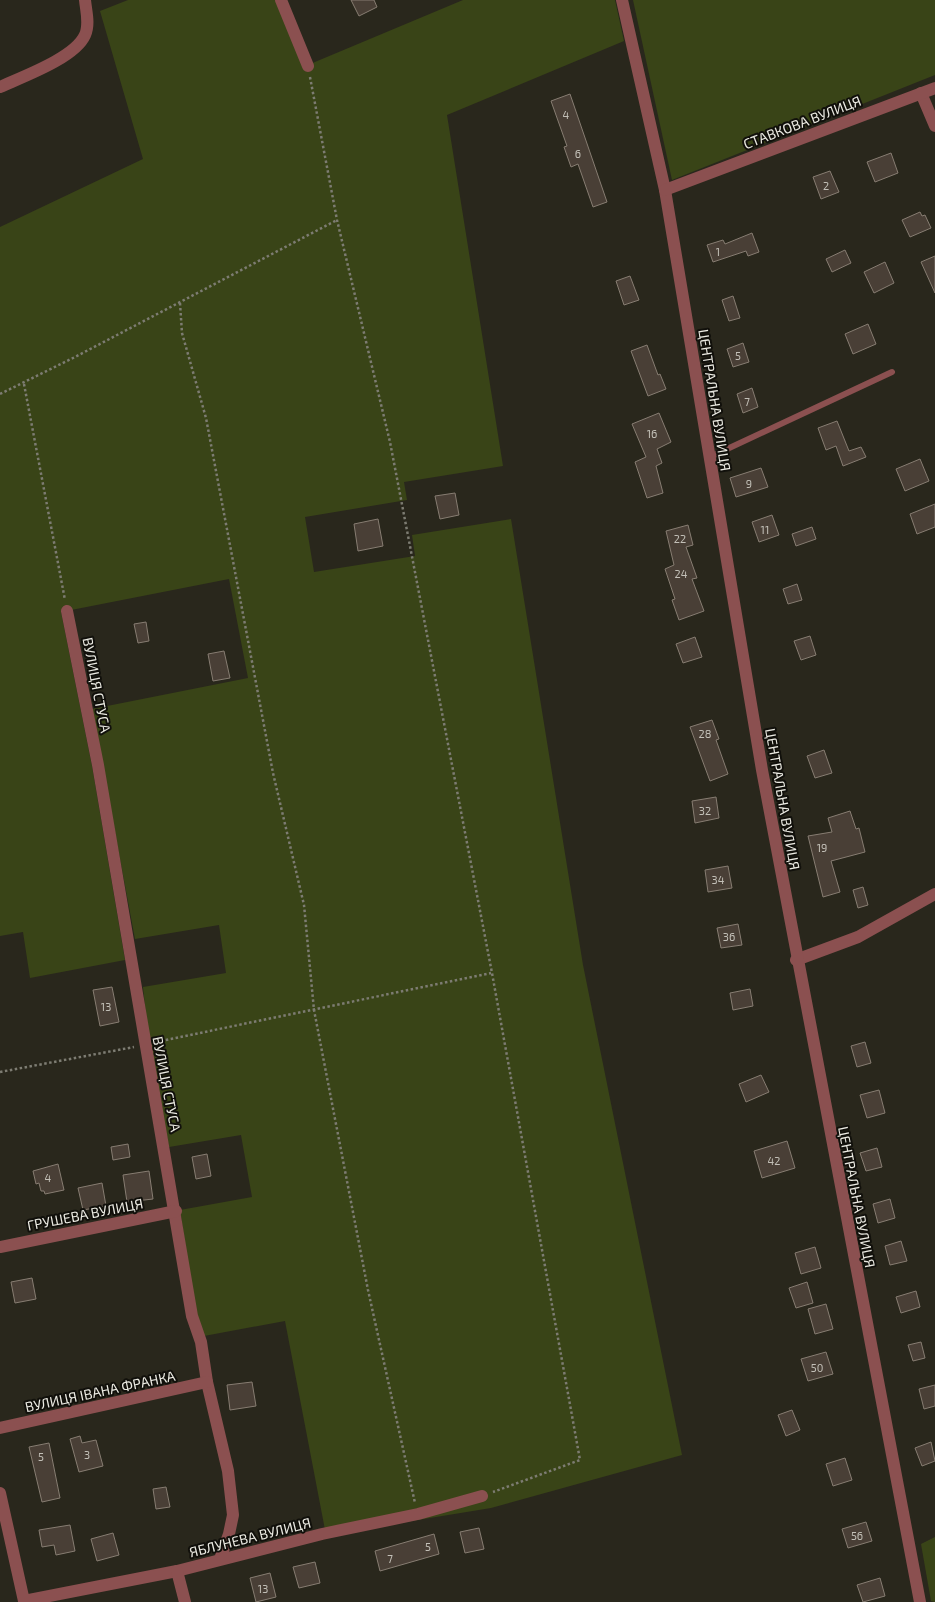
<svg xmlns="http://www.w3.org/2000/svg" width="935" height="1602" font-family="'Exo 2',sans-serif">
	<rect width="100%" height="100%" fill="#29271c"/>
	<g fill="#394417">
		<polygon points="128,0 276,0 303,67 463,0 615,0 624,41 447,115 503,466 404,482 407,500 305,517 314,572 415,556 412,535 511,519 583,965 682,1455 491,1508 326,1535 285,1321 204,1336 196,1315 180,1210 252,1197 241,1135 169,1147 149,1044 143,987 226,973 219,925 135,939 92,709 248,678 229,579 61,612 92,766 125,960 30,978 23,932 0,936 0,227 143,159 100,11"/>
		<polygon points="633,0 935,0 935,75 672,180"/>
		<polygon points="935,1537 935,1602 931,1601 921,1544"/>
	</g>
	<g fill="#493f36" stroke="#877d72">
		<polygon points="351,0 374,0 377,7 359,16"/>
		<polygon points="570,94 607,202 593,207 578,164 571,167 564,147 567,146 551,101"/>
		<polygon points="891,153 898,173 875,182 867,162"/>
		<polygon points="830,171 839,192 821,199 813,177"/>
		<polygon points="920,212 922,216 925,215 931,228 910,237 902,220"/>
		<polygon points="752,233 759,252 748,256 746,251 713,262 707,245 723,240 725,244"/>
		<polygon points="845,250 851,263 832,272 826,259"/>
		<polygon points="935,256 935,293 921,262"/>
		<polygon points="885,262 894,283 874,293 864,272"/>
		<polygon points="630,276 639,300 624,305 616,281"/>
		<polygon points="733,296 740,318 729,321 722,300"/>
		<polygon points="868,324 876,344 853,354 845,334"/>
		<polygon points="743,343 749,362 733,367 727,349"/>
		<polygon points="647,345 658,375 660,374 666,389 648,396 631,351"/>
		<polygon points="752,388 758,407 743,413 737,394"/>
		<polygon points="659,413 671,442 657,449 662,463 656,466 663,493 647,498 635,462 646,457 632,424"/>
		<polygon points="837,421 849,451 861,447 866,457 843,466 836,446 826,450 818,428"/>
		<polygon points="920,459 929,481 905,491 896,469"/>
		<polygon points="761,468 768,487 736,497 730,478"/>
		<polygon points="455,493 459,515 440,519 435,496"/>
		<polygon points="935,504 935,527 917,534 910,514"/>
		<polygon points="772,515 779,535 759,542 752,522"/>
		<polygon points="378,519 383,546 358,551 354,524"/>
		<polygon points="688,525 693,545 686,547 697,578 692,579 704,611 679,620 672,600 675,599 665,569 674,565 666,531"/>
		<polygon points="812,527 816,539 796,546 792,534"/>
		<polygon points="797,584 802,600 788,604 783,589"/>
		<polygon points="146,622 149,641 138,643 134,624"/>
		<polygon points="810,636 816,655 801,660 794,641"/>
		<polygon points="695,637 702,657 683,663 676,644"/>
		<polygon points="224,651 230,678 213,681 208,654"/>
		<polygon points="712,720 719,739 716,740 728,774 710,781 690,727"/>
		<polygon points="824,750 832,773 815,778 807,756"/>
		<polygon points="716,797 719,818 695,823 692,801"/>
		<polygon points="850,811 856,829 859,828 865,852 831,861 840,892 823,897 808,836 832,832 828,818"/>
		<polygon points="728,866 732,888 708,892 705,870"/>
		<polygon points="863,887 868,905 858,908 853,890"/>
		<polygon points="738,924 742,945 721,948 717,928"/>
		<polygon points="112,987 119,1022 100,1026 93,990"/>
		<polygon points="750,989 753,1006 733,1010 730,993"/>
		<polygon points="865,1042 871,1063 857,1067 851,1046"/>
		<polygon points="761,1075 769,1092 746,1102 739,1084"/>
		<polygon points="879,1090 885,1113 867,1118 860,1095"/>
		<polygon points="787,1141 795,1168 762,1178 754,1151"/>
		<polygon points="128,1144 130,1157 113,1160 111,1147"/>
		<polygon points="877,1148 882,1167 866,1171 860,1153"/>
		<polygon points="207,1154 211,1176 196,1179 192,1157"/>
		<polygon points="58,1164 64,1190 45,1194 44,1191 41,1191 39,1183 36,1184 33,1171"/>
		<polygon points="149,1171 153,1199 127,1202 123,1175"/>
		<polygon points="102,1183 106,1206 83,1210 78,1188"/>
		<polygon points="890,1199 895,1218 878,1223 873,1204"/>
		<polygon points="901,1241 907,1261 890,1265 885,1246"/>
		<polygon points="815,1247 821,1268 801,1274 795,1253"/>
		<polygon points="32,1278 36,1299 15,1303 11,1282"/>
		<polygon points="807,1282 813,1303 796,1308 789,1288"/>
		<polygon points="916,1291 920,1307 901,1313 896,1297"/>
		<polygon points="826,1304 833,1329 815,1334 808,1309"/>
		<polygon points="921,1342 925,1358 913,1361 908,1345"/>
		<polygon points="826,1352 833,1374 808,1381 801,1359"/>
		<polygon points="252,1382 256,1406 230,1410 227,1385"/>
		<polygon points="935,1385 935,1406 924,1409 919,1389"/>
		<polygon points="792,1410 800,1430 786,1436 778,1415"/>
		<polygon points="80,1436 82,1443 96,1440 103,1466 79,1472 70,1439"/>
		<polygon points="931,1442 935,1461 922,1466 915,1448"/>
		<polygon points="49,1443 60,1498 42,1502 29,1447"/>
		<polygon points="845,1458 852,1480 833,1486 826,1464"/>
		<polygon points="166,1487 170,1507 156,1509 153,1489"/>
		<polygon points="866,1522 872,1541 848,1548 842,1529"/>
		<polygon points="70,1525 75,1551 56,1555 54,1545 42,1547 39,1530"/>
		<polygon points="479,1528 484,1549 465,1553 460,1532"/>
		<polygon points="113,1533 119,1555 97,1561 91,1539"/>
		<polygon points="434,1534 439,1554 380,1571 375,1551"/>
		<polygon points="315,1562 320,1583 299,1588 293,1567"/>
		<polygon points="270,1573 276,1597 256,1602 250,1578"/>
		<polygon points="880,1578 885,1596 863,1602 857,1585"/>
	</g>
	<g fill="none" stroke-linecap="round" stroke-linejoin="round">
		<g stroke="#7d7c72" stroke-width="2.5" stroke-dasharray="2.5 2.5" stroke-linecap="butt">
			<polyline points="310,77 337,220 390,442 492,973 580,1460 493,1492"/>
			<polyline points="180,303 182,333 206,418 273,773 304,905 314,1010 368,1290 415,1503"/>
			<polyline points="24,384 65,600"/>
			<polyline points="0,394 75,357 337,220"/>
			<polyline points="156,1042 491,973"/>
			<polyline points="0,1072 134,1047"/>
		</g>
		<polyline stroke="#8b5050" stroke-width="6" points="710,457 892,372"/>
		<g stroke="#8b5050" stroke-width="12">
			<polyline points="281,0 308,66"/>
			<path d="M 0,87 C 22,77 75,58 85,35 C 90,24 86,11 85,0"/>
			<polyline points="921,93 935,126"/>
			<polyline points="67,611 98,765 192,1316 201,1342 207,1382 228,1471 233,1515 229,1534 220,1559"/>
			<polyline points="796,960 858,937 935,894"/>
			<polyline points="0,1247 176,1211"/>
			<polyline points="0,1428 207,1382"/>
			<polyline points="0,1493 24,1601 177,1571 322,1534 418,1514 482,1496"/>
			<polyline points="177,1571 185,1602"/>
		</g>
		<g stroke="#8b5050" stroke-width="12">
			<polyline points="622,0 665,190 762,770 920,1602"/>
			<polyline points="665,190 935,88"/>
		</g>
	</g>
	<g text-anchor="middle" dominant-baseline="central" stroke-width="4" stroke-linejoin="round" paint-order="stroke">
		<g font-size="11" fill="#c3c0b8">
			<text x="566" y="114">4</text>
			<text x="578" y="153">6</text>
			<text x="826" y="185">2</text>
			<text x="718" y="251">1</text>
			<text x="738" y="355">5</text>
			<text x="747" y="401">7</text>
			<text x="652" y="433">16</text>
			<text x="749" y="483">9</text>
			<text x="765" y="529">11</text>
			<text x="680" y="538">22</text>
			<text x="681" y="573">24</text>
			<text x="705" y="733">28</text>
			<text x="705" y="810">32</text>
			<text x="822" y="847">19</text>
			<text x="718" y="879">34</text>
			<text x="729" y="936">36</text>
			<text x="106" y="1006">13</text>
			<text x="774" y="1160">42</text>
			<text x="48" y="1177">4</text>
			<text x="817" y="1367">50</text>
			<text x="87" y="1454">3</text>
			<text x="41" y="1456">5</text>
			<text x="857" y="1535">56</text>
			<text x="428" y="1546">5</text>
			<text x="390" y="1558">7</text>
			<text x="263" y="1588">13</text>
		</g>
		<g font-size="14" fill="#ecebe3" stroke="#11100b">
			<text transform="translate(802 122) rotate(-21)">СТАВКОВА ВУЛИЦЯ</text>
			<text transform="translate(715 400) rotate(81)">ЦЕНТРАЛЬНА ВУЛИЦЯ</text>
			<text transform="translate(97 685) rotate(79)">ВУЛИЦЯ СТУСА</text>
			<text transform="translate(783 799) rotate(80)">ЦЕНТРАЛЬНА ВУЛИЦЯ</text>
			<text transform="translate(167 1084) rotate(79)">ВУЛИЦЯ СТУСА</text>
			<text transform="translate(857 1197) rotate(79)">ЦЕНТРАЛЬНА ВУЛИЦЯ</text>
			<text transform="translate(85 1214) rotate(-11)">ГРУШЕВА ВУЛИЦЯ</text>
			<text transform="translate(100 1391) rotate(-12)">ВУЛИЦЯ ІВАНА ФРАНКА</text>
			<text transform="translate(250 1537) rotate(-14)">ЯБЛУНЕВА ВУЛИЦЯ</text>
		</g>
	</g>
</svg>
